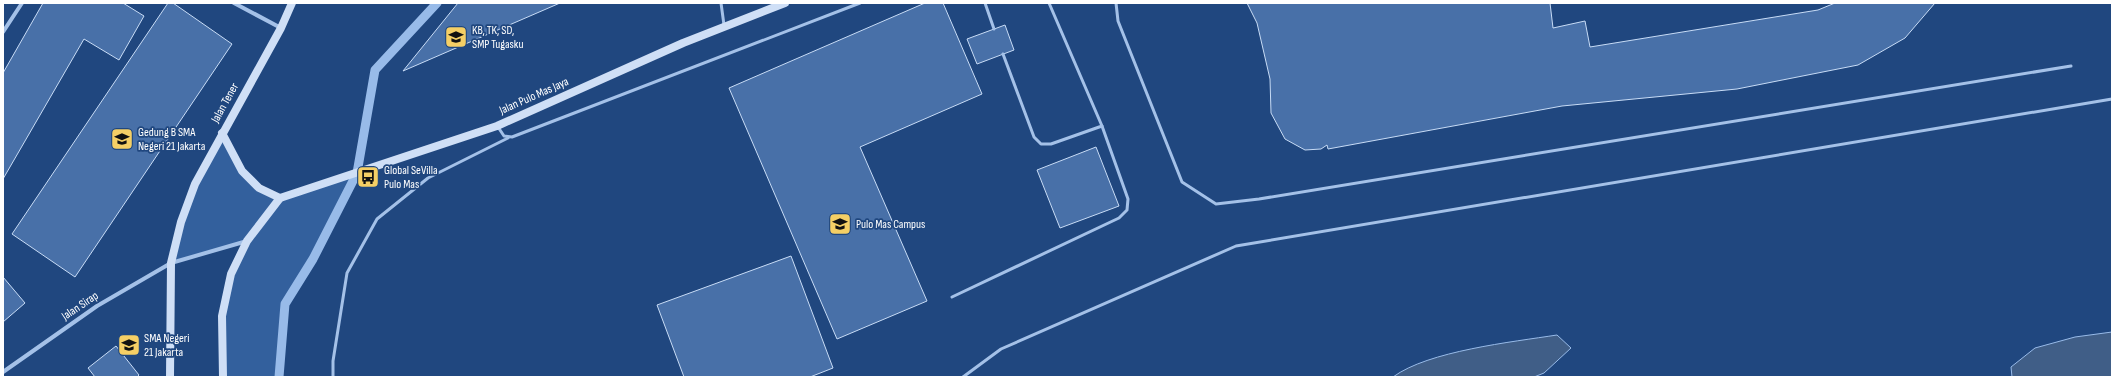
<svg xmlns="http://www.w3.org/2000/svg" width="2115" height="380" font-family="'Sofia Sans Condensed',sans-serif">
	<rect width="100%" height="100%" fill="#20477f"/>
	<polygon fill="#33609d" points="222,133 242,171 259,188 283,197 357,173 313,259 286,304 279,377 223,377 222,316 231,274 246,241 171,263 181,222"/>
	<g fill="#405e87" stroke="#98bbe9">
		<polygon points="2112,332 2112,377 2012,377 2011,367 2035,348 2075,337"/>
		<path d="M 1557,335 L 1571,348 L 1544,373 L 1534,377 L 1393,377 C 1428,351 1512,342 1557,335 Z"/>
	</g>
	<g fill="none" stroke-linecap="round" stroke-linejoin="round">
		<polyline stroke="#98bbe9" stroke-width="9" points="279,377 285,304 313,259 357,173 375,70 437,3"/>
	</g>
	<g fill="#4870a8" stroke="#c8dcf6">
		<polygon points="43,3 123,3 144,16 119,60 84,39 3,179 3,73"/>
		<polygon points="168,3 173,3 232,44 75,277 12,234"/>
		<polygon points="458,3 560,3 403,71"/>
		<polygon points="925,3 943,3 982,94 860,147 927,301 837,339 729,88"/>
		<polygon points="1247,3 1550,3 1553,28 1585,21 1590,47 1818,10 1835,3 1935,3 1905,38 1858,65 1737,89 1562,106 1328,149 1327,145 1321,149 1305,150 1285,139 1271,113 1270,79 1257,23"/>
		<polygon points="1005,25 1014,50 977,64 967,39"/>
		<polygon points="1096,147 1119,206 1060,228 1037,170"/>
		<polygon points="791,256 833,368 810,377 684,377 657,305"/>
		<polygon points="3,277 25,303 3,322"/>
		<polygon points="116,346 139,375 137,377 95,377 88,368"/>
	</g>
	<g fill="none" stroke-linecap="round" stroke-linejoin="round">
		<g stroke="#a4c1e8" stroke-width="3">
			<polyline points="721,3 724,25"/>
			<polyline points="985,3 994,29"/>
			<polyline points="1116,3 1118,21 1182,182 1216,204 1259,199 2071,66"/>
			<polyline points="1003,54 1034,137 1041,144 1051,144 1102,126 1049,3"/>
			<polyline points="498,127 504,136 512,137 860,3"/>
			<polyline points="952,297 1119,218 1127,210 1128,199 1102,126"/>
			<polyline points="333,377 333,361 347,273 377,219 428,178 508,138"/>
			<polyline points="963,377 1001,349 1236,246 2112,99"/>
		</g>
		<g stroke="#a4c1e8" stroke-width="4">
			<polyline points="234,3 281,28"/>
			<polyline points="3,32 22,3"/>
			<polyline points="3,372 97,306 171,263 247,241"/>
		</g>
		<g stroke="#cfdff6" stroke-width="8">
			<polyline points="222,133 242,171 259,188 280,198"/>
			<polyline points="170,377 171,263 181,222 195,184 281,28 292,3"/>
			<polyline points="223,377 222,316 231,274 247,241 280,198 497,126 683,43 785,3"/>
		</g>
	</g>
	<defs>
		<g id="school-square" transform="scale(1.15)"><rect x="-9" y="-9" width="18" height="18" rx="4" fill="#f5cf65" stroke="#20477f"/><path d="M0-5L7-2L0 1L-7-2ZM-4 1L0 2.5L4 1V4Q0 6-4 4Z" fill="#111"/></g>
		<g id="bus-square" transform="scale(1.15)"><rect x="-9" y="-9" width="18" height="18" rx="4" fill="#f5cf65" stroke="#20477f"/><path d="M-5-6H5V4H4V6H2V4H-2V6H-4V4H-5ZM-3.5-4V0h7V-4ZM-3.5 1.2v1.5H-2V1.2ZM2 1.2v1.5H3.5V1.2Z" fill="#111"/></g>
		<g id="university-square" transform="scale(1.15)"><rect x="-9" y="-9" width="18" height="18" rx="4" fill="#f5cf65" stroke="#20477f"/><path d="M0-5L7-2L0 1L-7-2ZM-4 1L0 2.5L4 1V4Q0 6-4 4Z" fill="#111"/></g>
	</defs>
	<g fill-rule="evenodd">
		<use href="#school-square" x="456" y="37"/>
		<use href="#school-square" x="122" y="139"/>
		<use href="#bus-square" x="368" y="177"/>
		<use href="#university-square" x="840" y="224"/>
		<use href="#school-square" x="129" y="345"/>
	</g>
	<g text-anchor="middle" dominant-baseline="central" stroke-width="3.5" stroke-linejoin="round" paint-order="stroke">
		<g font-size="12" fill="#fff" stroke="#20477f" text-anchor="start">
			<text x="472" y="30">KB, TK, SD,<tspan x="472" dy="14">SMP Tugasku</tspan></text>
			<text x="138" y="132">Gedung B SMA<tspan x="138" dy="14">Negeri 21 Jakarta</tspan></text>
			<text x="384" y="170">Global SeVilla<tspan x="384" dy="14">Pulo Mas</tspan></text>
			<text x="856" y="224">Pulo Mas Campus</text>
			<text x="144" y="338">SMA Negeri<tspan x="144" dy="14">21 Jakarta</tspan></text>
		</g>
		<g font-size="12" fill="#fff" stroke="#20477f">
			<text transform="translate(534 96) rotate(-24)">Jalan Pulo Mas Jaya</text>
			<text transform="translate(225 103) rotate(-61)">Jalan Tener</text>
			<text transform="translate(80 306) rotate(-34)">Jalan Sirap</text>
		</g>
	</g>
	<rect width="2115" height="380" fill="none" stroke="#ffffff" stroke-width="8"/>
</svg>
